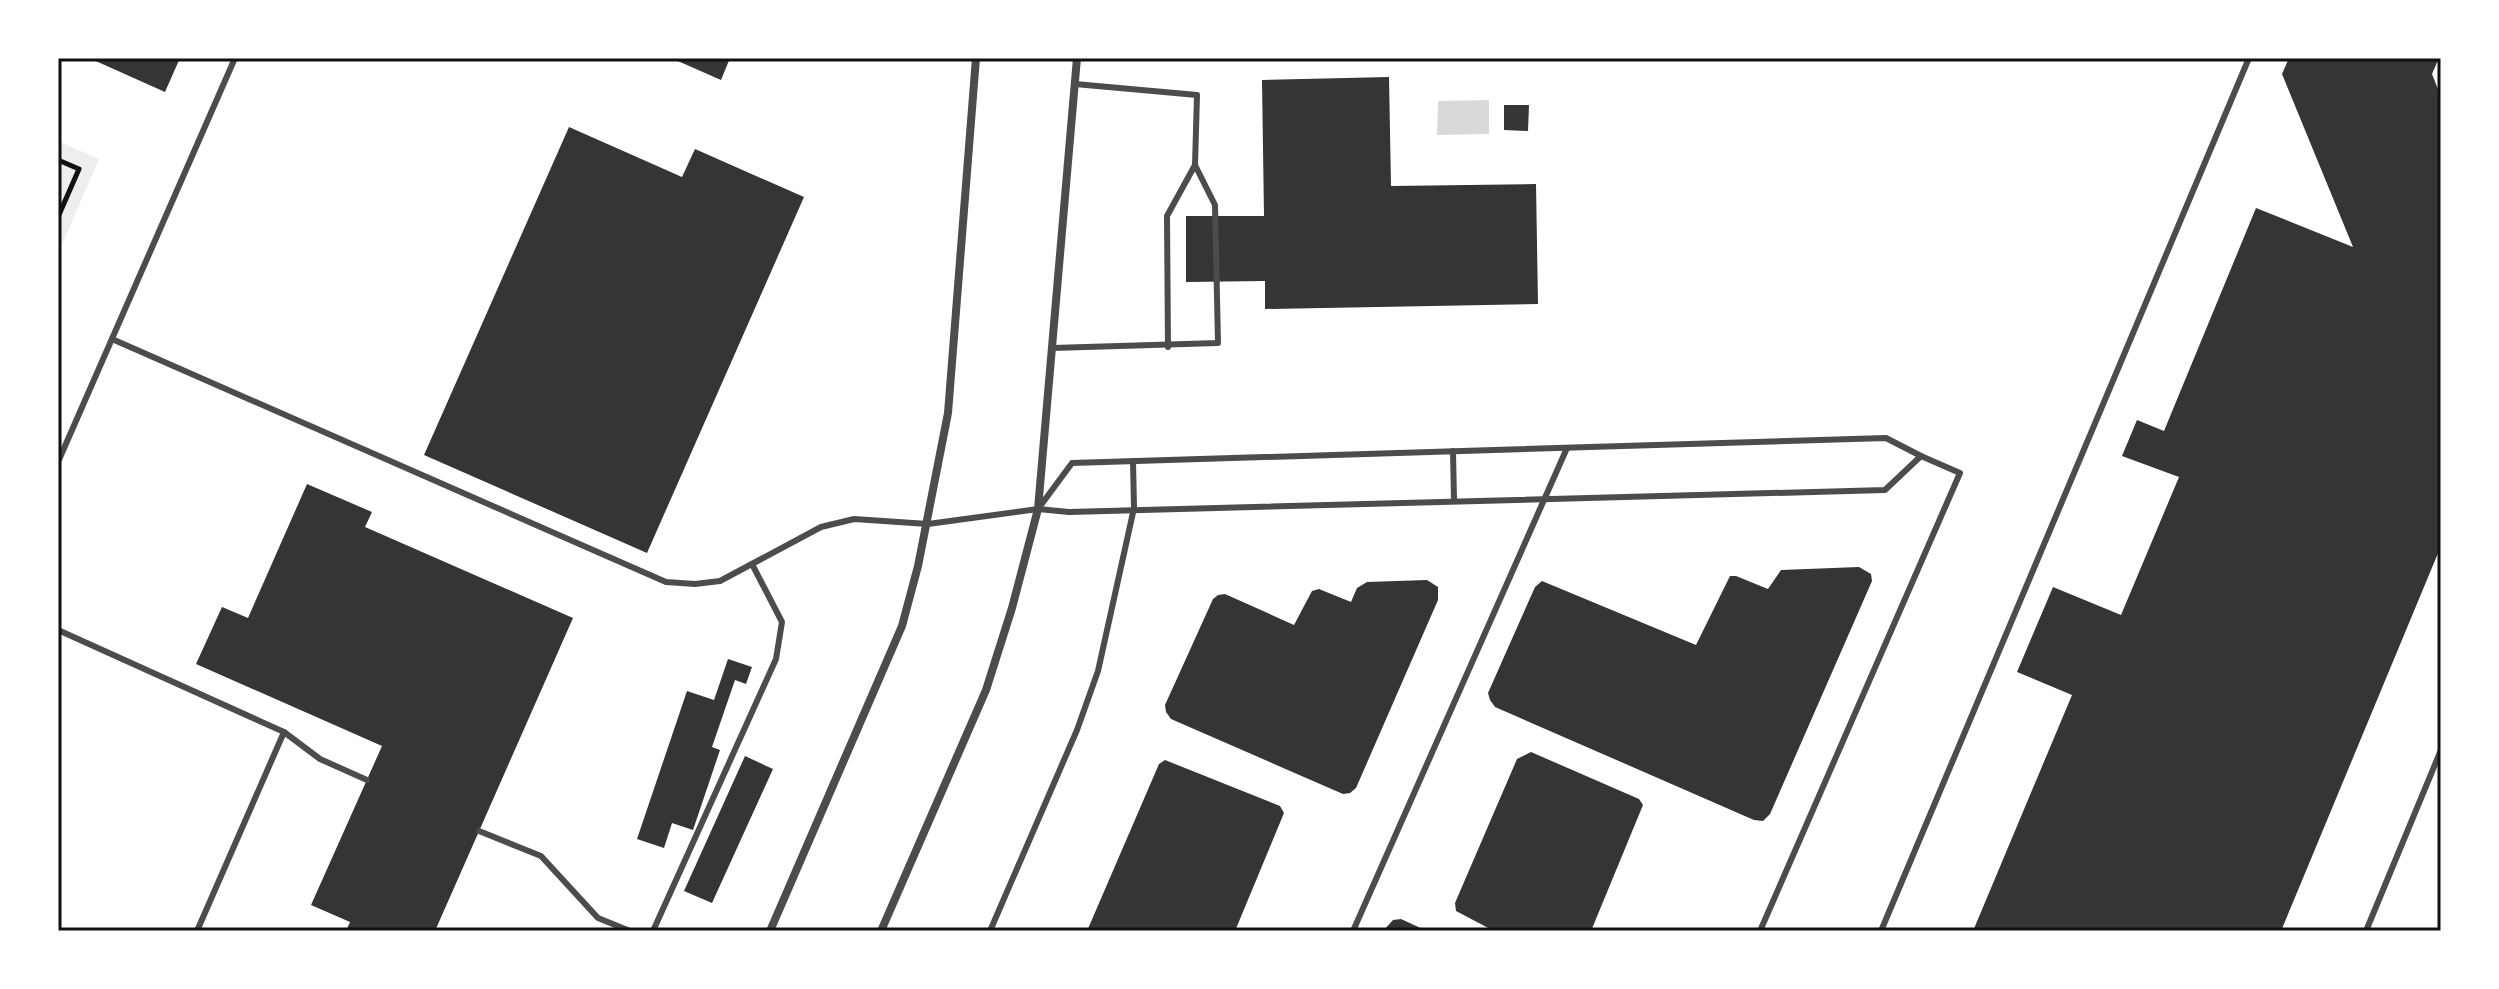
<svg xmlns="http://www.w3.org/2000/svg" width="2499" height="989" font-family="Raleway,sans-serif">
	<rect width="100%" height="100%" fill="#fff"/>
	<polygon fill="#eee" points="58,141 99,159 58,254"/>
	<polygon fill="#d9d9d9" points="1489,100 1489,134 1437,135 1438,101"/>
	<g fill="#353535">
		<polygon points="89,58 180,58 165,92"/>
		<polygon points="671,58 730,58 721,80"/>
		<polygon points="2289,58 2439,58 2432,74 2441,97 2441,546 2281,931 1973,931 2072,695 2017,672 2053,587 2121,615 2179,477 2122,456 2137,420 2164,431 2256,208 2353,247 2282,74"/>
		<polygon points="1389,77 1391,186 1536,184 1538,304 1265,309 1265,281 1186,282 1186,216 1264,216 1262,80"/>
		<polygon points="1504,105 1529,105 1528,131 1504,130"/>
		<polygon points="569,127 682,177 695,149 804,197 647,553 424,455"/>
		<polygon points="307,484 372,512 365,527 573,618 435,931 346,931 350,922 311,905 382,746 196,664 222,607 248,618"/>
		<polygon points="1859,567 1871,574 1872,581 1770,814 1763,821 1754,820 1495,707 1490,700 1488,693 1535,587 1542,581 1696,645 1730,576 1736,576 1768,589 1781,570"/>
		<polygon points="1427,580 1438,587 1438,600 1356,788 1350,793 1343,794 1171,719 1166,712 1165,705 1213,599 1218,595 1225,594 1294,625 1312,591 1319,589 1351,602 1357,588 1367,582"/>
		<polygon points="728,659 752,667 746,684 735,680 712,747 720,750 693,830 672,823 664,848 637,839 687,691 714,700"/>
		<polygon points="1531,752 1639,799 1643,805 1591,931 1494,931 1456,911 1455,903 1517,759"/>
		<polygon points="745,756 773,769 712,903 684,891"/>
		<polygon points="1165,760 1280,806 1284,813 1235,931 1087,931 1159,764"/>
		<polygon points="1401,919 1427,931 1383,931 1393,920"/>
	</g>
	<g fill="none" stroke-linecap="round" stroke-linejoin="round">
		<polyline stroke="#111" stroke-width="5" points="58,160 79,169 58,217"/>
		<g stroke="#4c4c4c" stroke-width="6">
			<polyline points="1075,84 1197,95 1195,165 1167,216 1168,347"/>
			<polyline points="112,339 666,582 695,584 720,581 821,527 854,519 928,524 1038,509 1069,512 1885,490 1921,456 1960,473 1760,931"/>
			<polyline points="1053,348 1218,343 1215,205 1195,165"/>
			<polyline points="1453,451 1454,500"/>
			<polyline points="58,462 235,58"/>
			<polyline points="1038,509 1072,463 1886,438 1921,456"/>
			<polyline points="58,630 284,732 320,759 367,780"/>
			<polyline points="479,831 541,856 598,918 630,931"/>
			<polyline points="197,931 284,732"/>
			<polyline points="653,931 776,659 782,622 752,564"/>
			<polyline points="990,931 1077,730 1098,671 1134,508 1133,461"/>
			<polyline points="1353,931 1567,448"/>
			<polyline points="1881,931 2249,58"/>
			<polyline points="2366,931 2441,750"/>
		</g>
		<g stroke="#4c4c4c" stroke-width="8">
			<polyline points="770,931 902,626 918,566 948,413 976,58"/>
			<polyline points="881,931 986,690 1012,608 1038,509 1077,58"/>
		</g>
	</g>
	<rect width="2499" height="989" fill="none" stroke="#ffffff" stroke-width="120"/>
	<rect x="60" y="60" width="2379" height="869" fill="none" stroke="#111" stroke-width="3"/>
</svg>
